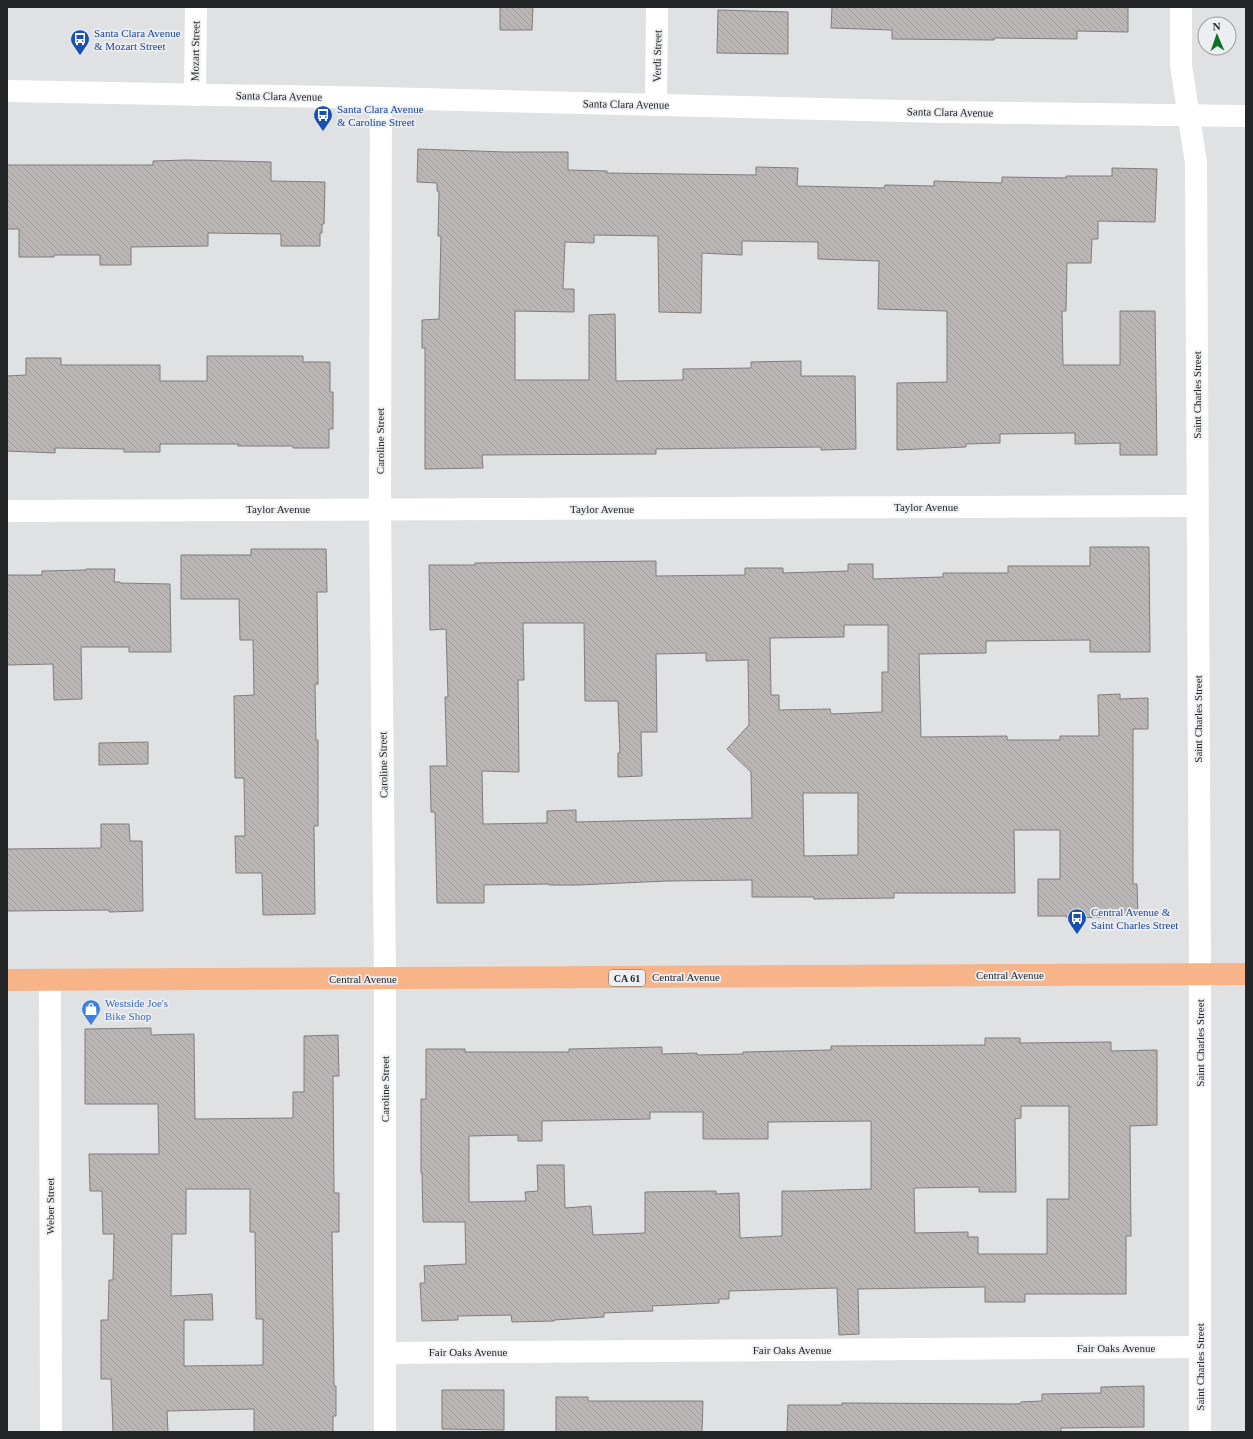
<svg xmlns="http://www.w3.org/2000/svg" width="1253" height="1439" font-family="'Times New Roman',serif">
	<defs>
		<pattern id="building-back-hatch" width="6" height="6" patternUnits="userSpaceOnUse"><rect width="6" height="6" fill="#bbb7b6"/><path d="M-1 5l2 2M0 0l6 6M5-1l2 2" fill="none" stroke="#a19d9c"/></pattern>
	</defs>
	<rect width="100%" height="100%" fill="#dfe1e3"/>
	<g fill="url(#building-back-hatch)" stroke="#807d7c" fill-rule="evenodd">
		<polygon points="500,7 533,7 532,30 500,30"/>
		<polygon points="832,7 1128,7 1128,32 1077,31 1077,39 994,38 994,40 892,39 892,30 831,28"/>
		<polygon points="718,10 788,12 788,54 717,53"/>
		<polygon points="418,149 505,152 568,152 568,170 607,171 607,173 756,175 756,167 798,168 797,186 884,188 885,185 934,186 934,181 1002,183 1002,177 1066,178 1066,176 1112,176 1112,168 1157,169 1155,222 1098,221 1098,239 1092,239 1091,263 1067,263 1066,311 1062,311 1063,365 1120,365 1120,311 1155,311 1157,455 1120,455 1120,443 1075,444 1075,433 1000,434 1000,443 966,444 966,447 897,450 897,383 947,382 947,311 878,309 879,261 818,259 818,242 742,241 742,255 702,253 701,313 659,312 658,236 594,235 594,243 565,242 563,289 574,289 574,312 515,311 515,380 589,380 589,315 615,314 616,381 683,380 683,369 751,368 751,362 801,361 801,376 855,376 856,449 821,450 821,447 656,449 656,454 482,455 483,468 425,469 425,348 422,348 422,320 439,319 441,236 438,236 439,191 437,191 437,183 417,182"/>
		<polygon points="186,160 271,162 271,181 325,182 324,224 322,224 322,233 320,233 320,246 281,246 281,234 208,233 208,246 131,247 131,265 100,265 100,255 54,255 54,257 19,257 19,229 7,229 7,165 153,165 153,161"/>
		<polygon points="207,356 303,356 303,362 330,362 330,392 333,392 333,429 329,429 329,448 293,448 293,446 238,446 238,444 160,444 160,452 124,452 124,449 55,448 55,453 7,451 7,376 26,375 26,358 61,358 61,365 160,365 160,381 207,381"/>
		<path d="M 1090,547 L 1149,547 L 1150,652 L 1090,652 L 1090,640 L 986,641 L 986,653 L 919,654 L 921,737 L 1007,736 L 1007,740 L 1060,740 L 1060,736 L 1099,736 L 1098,695 L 1120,694 L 1120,699 L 1148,698 L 1148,729 L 1133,729 L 1133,884 L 1137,884 L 1138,916 L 1117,916 L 1117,917 L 1067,918 L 1067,916 L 1038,916 L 1038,879 L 1060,879 L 1060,830 L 1014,830 L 1015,893 L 894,893 L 894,898 L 814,899 L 814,897 L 752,897 L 752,880 L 667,881 L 578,885 L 549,885 L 549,884 L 484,885 L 484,903 L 437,903 L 435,812 L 431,812 L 430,766 L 447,766 L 445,697 L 448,697 L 446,629 L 430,630 L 429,565 L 475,565 L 475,563 L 656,561 L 656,576 L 745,575 L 745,568 L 783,568 L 783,573 L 848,571 L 848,564 L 873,564 L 873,579 L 943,577 L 943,573 L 1008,573 L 1008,566 L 1090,566 ZM 523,623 L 584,623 L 585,701 L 618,701 L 620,753 L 618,753 L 618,777 L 642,776 L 641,732 L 657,732 L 656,654 L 706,653 L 706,661 L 748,660 L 749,725 L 727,749 L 751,772 L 752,818 L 576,822 L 576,810 L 547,811 L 547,823 L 483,824 L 482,771 L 519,772 L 518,680 L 524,680 ZM 844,625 L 888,625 L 888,672 L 882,672 L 882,712 L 831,714 L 830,709 L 779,710 L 779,695 L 771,695 L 770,638 L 844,637 ZM 803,793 L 858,793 L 858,855 L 804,856 Z"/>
		<polygon points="251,549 326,549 327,592 317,592 318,684 315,684 316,740 318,740 318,826 314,826 315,914 263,915 262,873 236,873 235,836 245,836 244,778 235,778 234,696 254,695 253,640 240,640 239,599 181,599 181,555 251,555"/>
		<polygon points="86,569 115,569 114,582 120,582 120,583 170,584 171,652 129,652 129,647 81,647 82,699 54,700 53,664 7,665 7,575 42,575 42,571 86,570"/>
		<polygon points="148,742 148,764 99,765 99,743"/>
		<polygon points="101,824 129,824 130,841 142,841 143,911 109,912 109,910 7,911 7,849 101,848"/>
		<path d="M 151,1028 L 151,1035 L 194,1034 L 195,1119 L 293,1118 L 293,1092 L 304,1092 L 304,1036 L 338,1035 L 339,1076 L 333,1076 L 334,1193 L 339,1193 L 339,1232 L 332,1232 L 334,1386 L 336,1386 L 336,1416 L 333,1416 L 333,1432 L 254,1432 L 254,1409 L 167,1411 L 168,1432 L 113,1432 L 111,1379 L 101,1379 L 101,1320 L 108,1320 L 109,1280 L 113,1280 L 114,1234 L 103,1234 L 102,1191 L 90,1191 L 89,1154 L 159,1154 L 158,1104 L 85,1104 L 85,1029 ZM 186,1189 L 250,1189 L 250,1232 L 255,1232 L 256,1319 L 263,1319 L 263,1365 L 184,1366 L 184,1320 L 213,1320 L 212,1294 L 171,1296 L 172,1234 L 186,1234 Z"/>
		<path d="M 985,1038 L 1020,1038 L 1020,1043 L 1111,1042 L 1111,1051 L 1157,1050 L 1157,1125 L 1130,1126 L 1131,1236 L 1126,1236 L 1126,1294 L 1025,1294 L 1025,1302 L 985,1302 L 985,1287 L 858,1289 L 859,1334 L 839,1335 L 837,1288 L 729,1291 L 729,1299 L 719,1299 L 719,1303 L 652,1306 L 653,1311 L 604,1313 L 604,1317 L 554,1320 L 554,1321 L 512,1322 L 511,1315 L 458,1316 L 458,1320 L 422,1321 L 420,1283 L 425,1283 L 424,1266 L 466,1264 L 465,1222 L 423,1222 L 422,1173 L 421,1173 L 421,1099 L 426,1099 L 426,1049 L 465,1049 L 465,1052 L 569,1052 L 569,1049 L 662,1047 L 662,1054 L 697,1053 L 697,1055 L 743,1054 L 743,1052 L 831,1050 L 831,1046 L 985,1045 ZM 1021,1106 L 1069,1106 L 1069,1199 L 1047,1199 L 1047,1254 L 978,1254 L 978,1237 L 968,1237 L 968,1232 L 915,1233 L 914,1189 L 915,1188 L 979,1187 L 979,1192 L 1016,1192 L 1015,1119 L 1021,1118 ZM 650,1112 L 703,1112 L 703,1139 L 768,1139 L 768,1122 L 871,1121 L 871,1189 L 805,1191 L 782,1191 L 782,1236 L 740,1238 L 739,1193 L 716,1194 L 716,1191 L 645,1192 L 645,1233 L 593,1235 L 591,1206 L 565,1208 L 564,1165 L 537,1165 L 538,1191 L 525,1192 L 526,1201 L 469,1202 L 469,1136 L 518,1135 L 518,1141 L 542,1141 L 542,1121 L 650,1119 Z"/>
		<polygon points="1144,1386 1144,1427 1061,1428 1061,1432 787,1432 788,1405 842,1405 842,1403 1020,1404 1021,1402 1042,1401 1042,1394 1101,1393 1101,1387"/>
		<polygon points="442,1390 504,1390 504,1430 442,1429"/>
		<polygon points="556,1397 588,1397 588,1401 703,1401 702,1432 556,1432"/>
	</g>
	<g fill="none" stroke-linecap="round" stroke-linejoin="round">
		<g stroke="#fff" stroke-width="22">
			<polyline points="1181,7 1181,65 1196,163 1200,974 1200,1432"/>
			<polyline points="195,95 196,7"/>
			<polyline points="381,98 380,509 385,979 385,1432"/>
			<polyline points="656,105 657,7"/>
			<polyline points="7,511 1197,506"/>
			<polyline points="50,980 51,1432"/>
			<polyline points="385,1353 1200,1347"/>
		</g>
		<polyline stroke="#fff" stroke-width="22" points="7,91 381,98 943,112 1246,116"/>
		<polyline stroke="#f7b489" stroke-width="22" points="7,980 1246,974"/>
	</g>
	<defs>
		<g id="bus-pin" transform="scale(1)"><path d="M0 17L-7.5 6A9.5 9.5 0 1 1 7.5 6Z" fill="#1a4fb4" stroke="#eceef1"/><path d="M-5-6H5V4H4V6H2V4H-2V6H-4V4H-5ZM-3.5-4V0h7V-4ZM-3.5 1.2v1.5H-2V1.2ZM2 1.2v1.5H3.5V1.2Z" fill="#fff"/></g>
		<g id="shop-pin" transform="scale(1)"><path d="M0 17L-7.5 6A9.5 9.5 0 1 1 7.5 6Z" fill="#3f7fe0" stroke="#eceef1"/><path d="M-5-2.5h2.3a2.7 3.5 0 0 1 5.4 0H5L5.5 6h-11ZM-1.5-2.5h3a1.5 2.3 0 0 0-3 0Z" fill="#fff"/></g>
	</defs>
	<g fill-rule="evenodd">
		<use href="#bus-pin" x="80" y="39"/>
		<use href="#bus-pin" x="323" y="115"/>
		<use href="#bus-pin" x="1077" y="918"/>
		<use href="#shop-pin" x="91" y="1009"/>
	</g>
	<g text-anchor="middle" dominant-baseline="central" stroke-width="3.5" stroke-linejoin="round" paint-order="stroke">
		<rect fill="#eceef1" stroke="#616264" stroke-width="1" x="609" y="970" width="36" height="16" rx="3"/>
		<g font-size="10" font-weight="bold" fill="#252627">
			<text x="627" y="978">CA 61</text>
		</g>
		<g font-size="11" fill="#164399" stroke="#eceef1" text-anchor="start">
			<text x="94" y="33">Santa Clara Avenue<tspan x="94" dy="13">&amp; Mozart Street</tspan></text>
			<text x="337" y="109">Santa Clara Avenue<tspan x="337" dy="13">&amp; Caroline Street</tspan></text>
			<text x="1091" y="912">Central Avenue &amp;<tspan x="1091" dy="13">Saint Charles Street</tspan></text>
		</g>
		<g font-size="11" fill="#252627" stroke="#eceef1">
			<text transform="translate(195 51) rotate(-89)">Mozart Street</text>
			<text transform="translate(657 56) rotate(-89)">Verdi Street</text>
			<text transform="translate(279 96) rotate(1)">Santa Clara Avenue</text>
			<text transform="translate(626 104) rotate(1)">Santa Clara Avenue</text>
			<text transform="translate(950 112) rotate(1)">Santa Clara Avenue</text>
			<text transform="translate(1197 395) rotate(-90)">Saint Charles Street</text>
			<text transform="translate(380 441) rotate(-90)">Caroline Street</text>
			<text x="926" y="507">Taylor Avenue</text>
			<text x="278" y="509">Taylor Avenue</text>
			<text x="602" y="509">Taylor Avenue</text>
			<text transform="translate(1198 719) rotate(-90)">Saint Charles Street</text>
			<text transform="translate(383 765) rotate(-91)">Caroline Street</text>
			<text x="1010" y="975">Central Avenue</text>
			<text x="686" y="977">Central Avenue</text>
			<text x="363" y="979">Central Avenue</text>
			<text transform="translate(1200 1043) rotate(-90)">Saint Charles Street</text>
			<text transform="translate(385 1089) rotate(-90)">Caroline Street</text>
			<text transform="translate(50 1206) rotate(-90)">Weber Street</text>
			<text x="1116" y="1348">Fair Oaks Avenue</text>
			<text x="792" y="1350">Fair Oaks Avenue</text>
			<text x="468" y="1352">Fair Oaks Avenue</text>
			<text transform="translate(1200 1367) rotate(-90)">Saint Charles Street</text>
		</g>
		<g font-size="11" fill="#366cbe" stroke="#eceef1" text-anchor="start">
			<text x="105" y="1003">Westside Joe's<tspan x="105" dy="13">Bike Shop</tspan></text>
		</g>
	</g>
	<rect width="1253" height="1439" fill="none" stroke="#252627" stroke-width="16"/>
	<g transform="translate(1217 36) rotate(358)"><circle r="19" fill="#eceef1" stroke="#9c9ea0"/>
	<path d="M0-3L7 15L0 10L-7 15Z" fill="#0d7324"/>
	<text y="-6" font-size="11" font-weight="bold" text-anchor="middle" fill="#252627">N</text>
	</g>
</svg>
